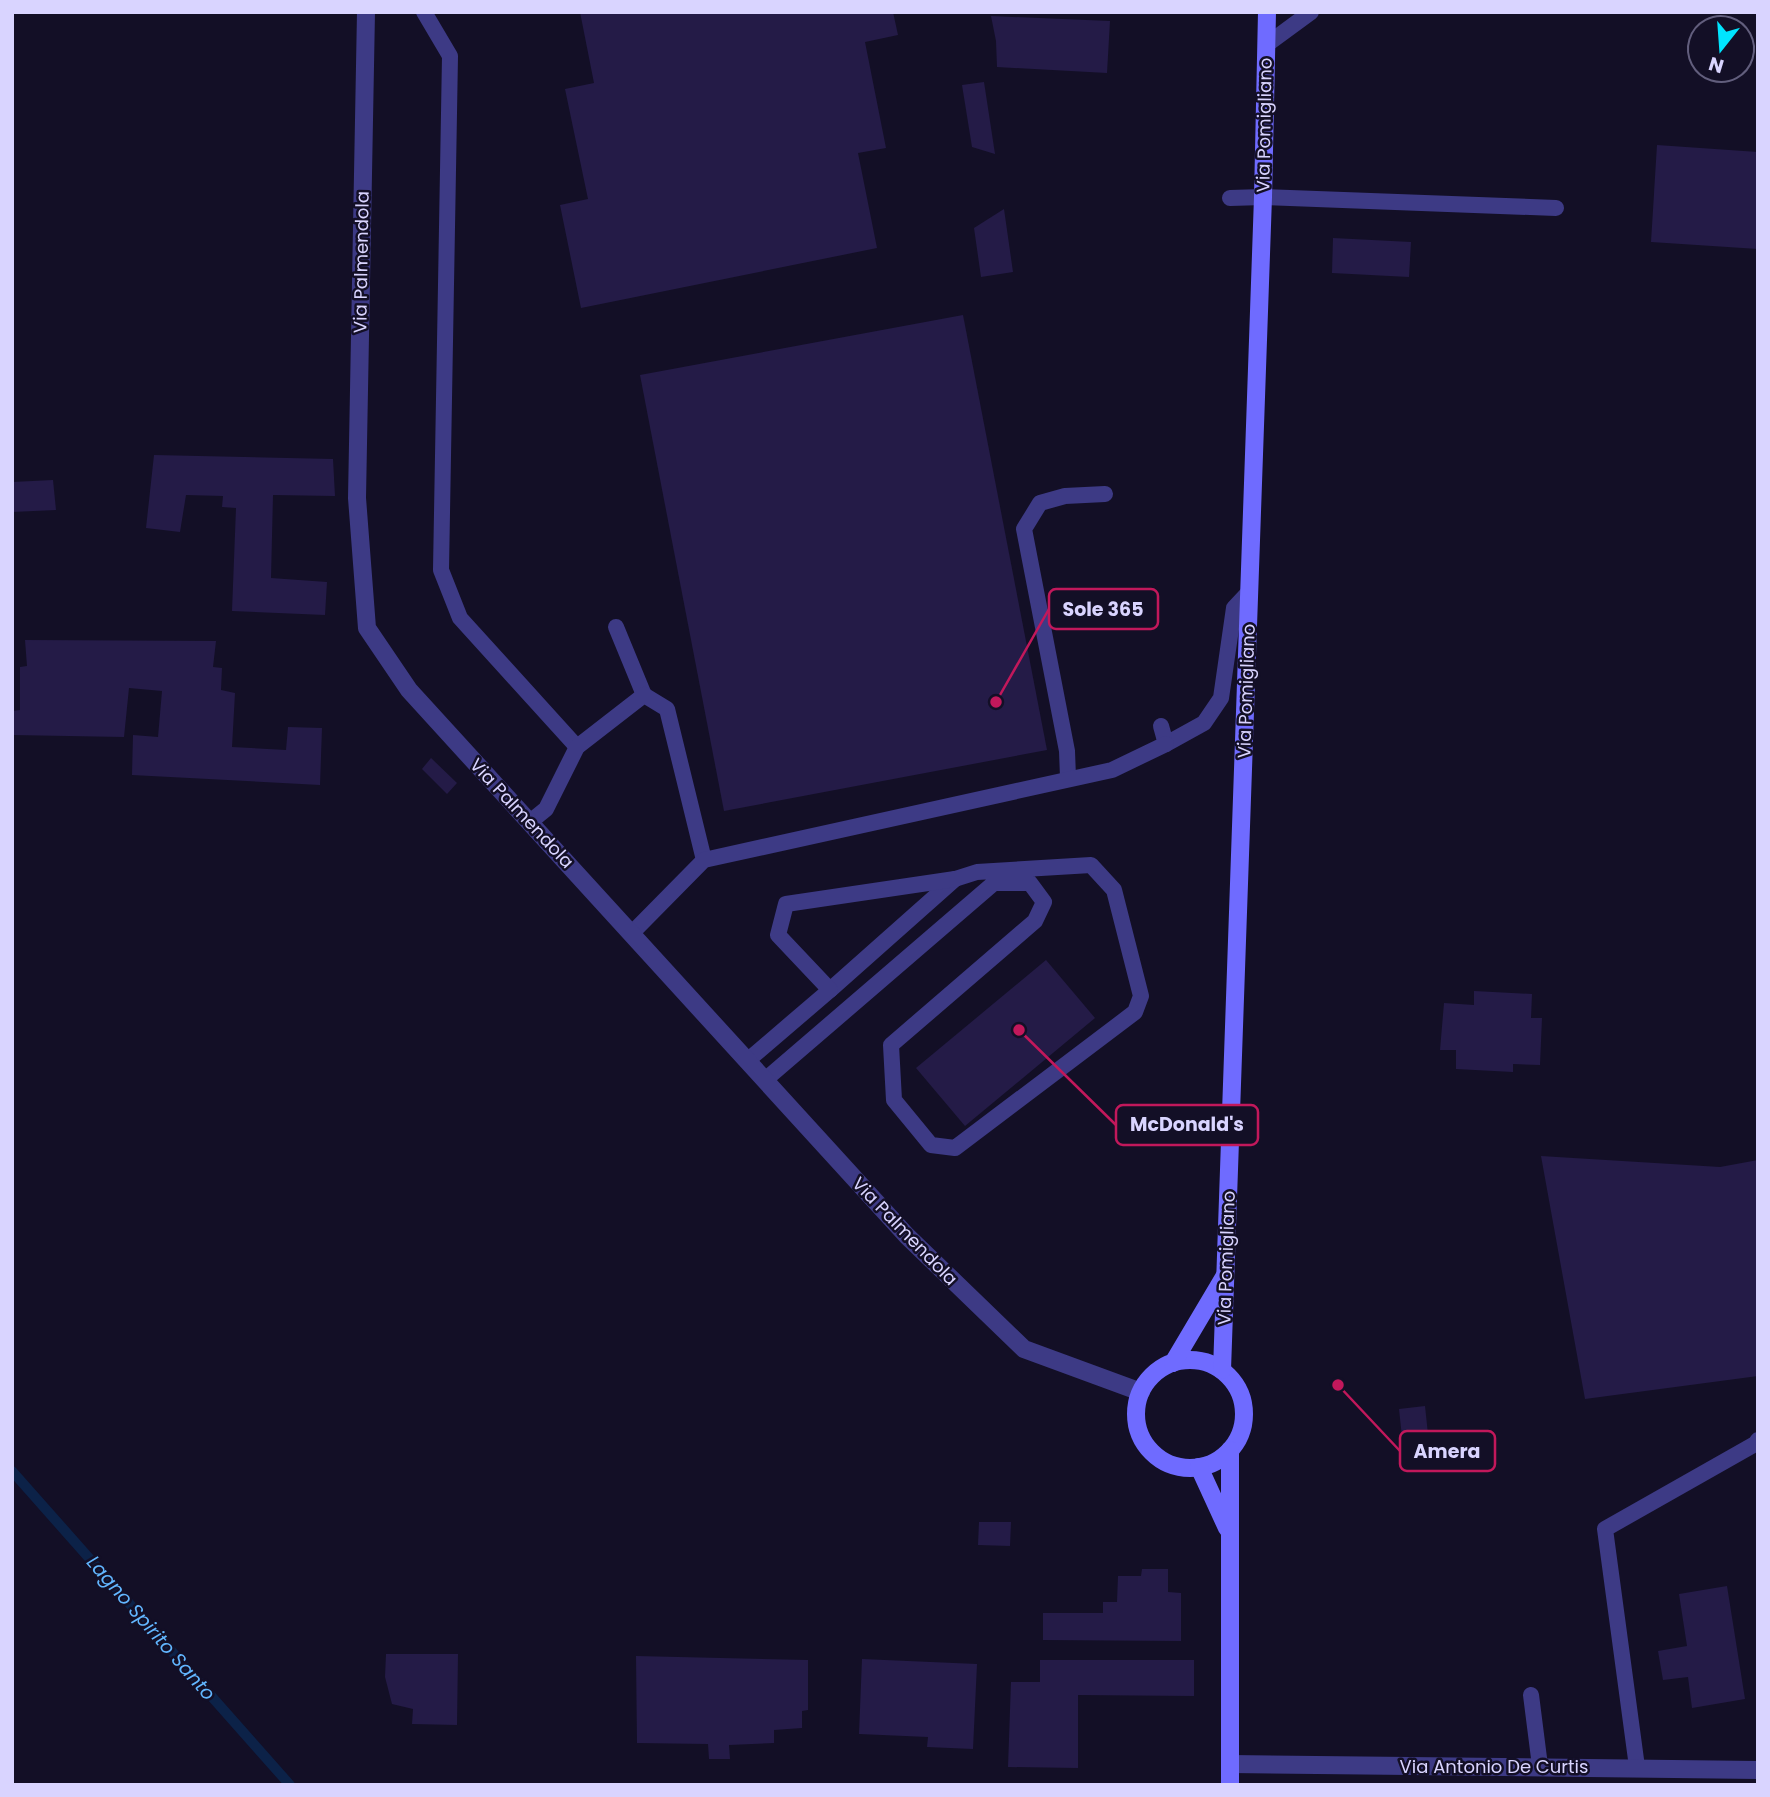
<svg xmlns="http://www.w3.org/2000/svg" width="1770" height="1797" font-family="Poppins,sans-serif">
	<rect width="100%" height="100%" fill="#130f26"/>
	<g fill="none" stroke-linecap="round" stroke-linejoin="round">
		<polyline stroke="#0c2248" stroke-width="10" points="12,1471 290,1785"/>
	</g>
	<g fill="#241b47">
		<polygon points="580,12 893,12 898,35 865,42 886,148 858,153 877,248 581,308 560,205 588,199 565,89 594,83"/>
		<polygon points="991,16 1110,21 1107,73 997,67 996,41"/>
		<polygon points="984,82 995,154 972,147 962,85"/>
		<polygon points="1657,145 1758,152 1758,249 1651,242"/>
		<polygon points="1004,209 1013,272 981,277 974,228"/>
		<polygon points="1333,238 1411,242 1409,277 1332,273"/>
		<polygon points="963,315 1047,750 724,811 640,375"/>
		<polygon points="154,455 333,459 335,496 273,495 271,578 327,582 325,615 232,611 236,508 222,507 223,496 186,495 180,532 146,528"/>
		<polygon points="53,480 56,510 12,512 12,482"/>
		<polygon points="25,640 216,641 213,667 222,668 221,690 235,693 232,747 286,750 288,727 322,728 320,785 132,775 133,735 158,737 162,691 129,688 124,737 12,735 12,711 20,710 20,667 27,666"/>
		<polygon points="431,758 457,783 447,794 422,769"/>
		<polygon points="1046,960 1095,1018 965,1126 916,1068"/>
		<polygon points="1474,991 1532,994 1531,1018 1542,1018 1540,1065 1513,1064 1513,1072 1456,1069 1456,1050 1440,1050 1444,1003 1474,1005"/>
		<polygon points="1541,1156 1720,1167 1758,1160 1758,1376 1585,1399"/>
		<polygon points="1425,1406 1430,1453 1404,1456 1399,1409"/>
		<polygon points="979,1522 1011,1522 1010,1546 978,1545"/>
		<polygon points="1142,1569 1168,1569 1168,1592 1181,1593 1181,1641 1043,1640 1043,1613 1103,1613 1103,1602 1117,1602 1118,1576 1141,1576"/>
		<polygon points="1727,1586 1745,1699 1692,1708 1688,1677 1663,1680 1658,1651 1687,1646 1679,1594"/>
		<polygon points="386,1654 458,1654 457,1725 412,1724 413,1709 392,1704 385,1677"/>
		<polygon points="636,1656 808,1660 808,1710 802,1711 802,1728 774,1730 774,1743 729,1745 730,1759 709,1759 708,1744 637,1743"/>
		<polygon points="862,1659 977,1664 973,1749 927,1747 928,1737 859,1734"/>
		<polygon points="1040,1660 1194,1660 1194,1696 1078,1695 1078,1768 1008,1767 1011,1682 1040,1682"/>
	</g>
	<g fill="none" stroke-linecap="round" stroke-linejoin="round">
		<g stroke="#3d3a85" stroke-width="16">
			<polyline points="424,12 450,56 441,570 460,618 577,747"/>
			<polyline points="1266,45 1311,12"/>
			<polyline points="1230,198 1263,197 1556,208"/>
			<polyline points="616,627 644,695"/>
			<polyline points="1161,726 1166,744 1204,723 1221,698 1234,608 1249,592"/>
			<polyline points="1068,777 1067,751 1024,529 1040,503 1065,496 1105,494"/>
			<polyline points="530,822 546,809 577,747 644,695 667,709 704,860"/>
			<polyline points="632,933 704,860 1112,770 1166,744"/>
			<polyline points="830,990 955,879"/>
			<polyline points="747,1061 830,990 778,935 786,904 955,879 977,872 1091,865 1114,890 1141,996 1135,1012 955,1148 931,1145 894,1100 891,1045 1035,921 1044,902 1030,883 994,883 765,1080"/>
			<polyline points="1531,1695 1540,1766"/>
			<polyline points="1637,1767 1605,1529 1755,1444 1758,1440"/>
		</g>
		<g stroke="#3d3a85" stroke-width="18">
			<polyline points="366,12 357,498 367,628 409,690 907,1236 1024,1349 1141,1392"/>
			<polyline points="1230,1764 1758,1770"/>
		</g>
		<g stroke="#6f6bff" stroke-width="18">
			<circle cx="1190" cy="1414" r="54"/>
			<polyline points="1173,1363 1224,1277"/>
			<polyline points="1222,1370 1263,197 1267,12"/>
			<polyline points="1199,1467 1227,1528"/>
			<polyline points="1230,1785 1230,1450"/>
		</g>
	</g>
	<g text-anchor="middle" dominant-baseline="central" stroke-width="5" stroke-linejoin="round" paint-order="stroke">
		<g font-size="18" fill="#d9d4ff" stroke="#130f26">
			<text transform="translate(1264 125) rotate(-89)">Via Pomigliano</text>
			<text transform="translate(361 262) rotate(-89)">Via Palmendola</text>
			<text transform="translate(1246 691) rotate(-88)">Via Pomigliano</text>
			<text transform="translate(522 813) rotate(47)">Via Palmendola</text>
			<text transform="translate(905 1231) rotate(46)">Via Palmendola</text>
			<text transform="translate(1226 1258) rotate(-88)">Via Pomigliano</text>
			<text x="1494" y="1766">Via Antonio De Curtis</text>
		</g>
		<g font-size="19" font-style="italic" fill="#62b6ff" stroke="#130f26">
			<text transform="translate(151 1628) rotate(49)">Lagno Spirito Santo</text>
		</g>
	</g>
	<path fill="none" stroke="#c2185b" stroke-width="2.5" d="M996 702L1049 609M1019 1030L1116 1125M1338 1385L1400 1451"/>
	<g fill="#c2185b" stroke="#130f26" stroke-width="2.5">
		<circle cx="996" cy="702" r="7"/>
		<circle cx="1019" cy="1030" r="7"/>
		<circle cx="1338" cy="1385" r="7"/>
	</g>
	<g fill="#130f26" stroke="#c2185b" stroke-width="2.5">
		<rect x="1049" y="589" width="109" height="40" rx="7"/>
		<rect x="1116" y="1105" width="142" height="40" rx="7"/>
		<rect x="1400" y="1431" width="95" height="40" rx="7"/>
	</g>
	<g font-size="19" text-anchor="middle" font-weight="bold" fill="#d9d4ff">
		<text x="1103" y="616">Sole 365</text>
		<text x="1187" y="1131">McDonald's</text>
		<text x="1447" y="1458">Amera</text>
	</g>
	<rect width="1770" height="1797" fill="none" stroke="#d9d4ff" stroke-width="28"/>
	<g transform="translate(1721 49) rotate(197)"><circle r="33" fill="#130f26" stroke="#625e7d" stroke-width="2"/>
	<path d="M0-5L12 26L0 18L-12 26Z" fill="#00e5ff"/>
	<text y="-10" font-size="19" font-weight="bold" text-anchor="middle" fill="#d9d4ff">N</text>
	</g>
</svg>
